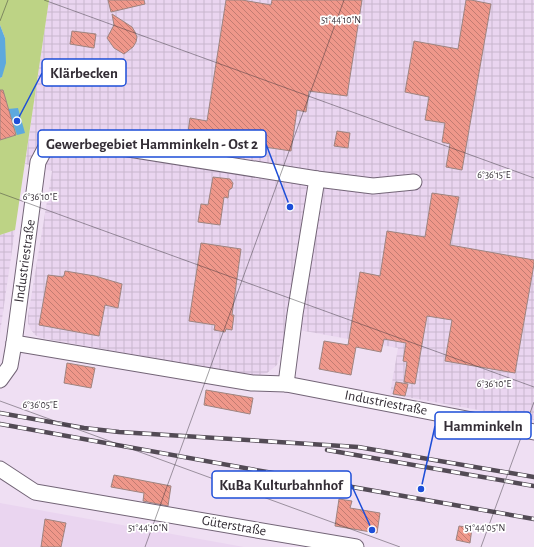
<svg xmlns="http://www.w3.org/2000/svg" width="534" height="547" font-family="'Alegreya Sans',sans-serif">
	<defs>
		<pattern id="industrial-grid" width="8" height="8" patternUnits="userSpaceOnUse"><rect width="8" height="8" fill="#ead5f0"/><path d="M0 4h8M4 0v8" fill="none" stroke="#c9b7ce"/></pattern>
		<pattern id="building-back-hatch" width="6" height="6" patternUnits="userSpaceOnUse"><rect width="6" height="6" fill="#ef978a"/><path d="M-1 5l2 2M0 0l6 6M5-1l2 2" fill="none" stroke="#c27c72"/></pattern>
	</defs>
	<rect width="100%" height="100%" fill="#efdff3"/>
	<polygon fill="#ead5f0" points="0,503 244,547 0,547"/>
	<g fill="url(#industrial-grid)">
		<polygon points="49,0 534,0 534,420 390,394 398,348 299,330 294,354 281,352 277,365 267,373 255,376 41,338 35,335 31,330 28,323 28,316 52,171 25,164"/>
		<polygon points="15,230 0,333 0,235"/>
	</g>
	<polygon fill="#bdd385" points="0,0 49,0 15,230 0,235 0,78 2,77 5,38 0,25"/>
	<g fill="#5da9de">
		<polygon points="0,25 5,38 6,63 2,77 0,78"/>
		<polygon points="18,108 25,133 17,135 8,109"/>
	</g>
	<g fill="url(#building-back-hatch)" stroke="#9e8480">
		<polygon points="108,0 144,0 145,4 111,12"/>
		<polygon points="226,0 242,0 271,5 272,0 362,0 347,96 309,91 306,112 297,110 291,151 232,142 231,146 187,139 190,118 207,121"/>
		<polygon points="466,0 471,0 491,4 462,170 446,167 450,144 442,142 445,123 425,120 429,97 405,92 414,41 458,49"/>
		<polygon points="112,14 132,27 135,32 137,37 136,42 133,47 124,54 114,48 107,38 114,25"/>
		<polygon points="72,31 96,34 94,48 70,44"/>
		<polygon points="0,90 3,90 16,135 0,140"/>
		<polygon points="337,131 350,133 348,148 334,146"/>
		<polygon points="213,177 230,179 233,183 232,188 229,190 228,198 224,197 220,225 198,222 201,204 208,205"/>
		<polygon points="432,193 459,197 450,245 534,260 534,264 515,373 445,361 452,320 427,316 415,384 404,382 407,362 403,361 406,343 384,339 381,352 356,347 351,375 319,369 324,341 348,345 360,272 380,276 387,231 425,237"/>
		<polygon points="201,243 241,249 232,315 234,315 232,330 226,329 225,332 214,330 215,325 189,321"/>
		<polygon points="65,271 95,276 122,284 118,308 105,305 99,336 39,325 48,275 63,277 63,276 64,276"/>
		<polygon points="67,363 95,368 91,388 64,383"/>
		<polygon points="396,382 408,384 405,396 393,394"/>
		<polygon points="206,390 253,398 250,414 204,405"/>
		<polygon points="114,475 171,486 168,506 143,501 144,493 111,487"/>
		<polygon points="339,499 352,501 350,508 380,513 377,533 335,526"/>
		<polygon points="45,519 66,523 61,547 41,547"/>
		<polygon points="459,526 472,528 470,543 456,540"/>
	</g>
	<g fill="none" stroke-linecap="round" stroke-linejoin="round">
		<g stroke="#736577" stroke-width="17">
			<g id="minor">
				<polyline points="14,343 252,383 286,384 534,432"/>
				<polyline points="0,380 10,366 14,343 38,162 47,145 66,139 317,179 373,186 414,182"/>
				<polyline points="286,384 295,314 317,179"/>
				<polyline points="0,469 35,492 356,547"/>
			</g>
		</g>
		<use href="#minor" stroke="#fff" stroke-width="15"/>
		<g stroke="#534b55" stroke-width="4.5">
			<g id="rail">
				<polyline points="0,413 84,428 119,432 358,447 534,477"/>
				<polyline points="0,424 267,472 534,519"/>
				<polyline points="327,450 534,486"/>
			</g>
		</g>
		<use href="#rail" stroke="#fff" stroke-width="3" stroke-dasharray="9" stroke-linecap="butt"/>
	</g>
	<path fill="none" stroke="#342e36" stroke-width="1" stroke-opacity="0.45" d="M 44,0 L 534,178M 0,21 L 8,0M 0,193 L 534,387M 0,401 L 400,547M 145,547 L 344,0M 481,547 L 534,402"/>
	<g text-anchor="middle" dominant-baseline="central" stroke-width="3.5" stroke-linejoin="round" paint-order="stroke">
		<g font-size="14" fill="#342e36" stroke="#fff">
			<text transform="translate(25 261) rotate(-82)">Industriestraße</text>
			<text transform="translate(386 403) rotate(11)">Industriestraße</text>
			<text transform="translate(234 526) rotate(10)">Güterstraße</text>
		</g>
	</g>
	<g font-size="10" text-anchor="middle" fill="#342e36" stroke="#fff" stroke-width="3.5" stroke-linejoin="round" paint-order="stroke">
		<text x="341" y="23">51°44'10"N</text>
		<text x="494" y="178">6°36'15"E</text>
		<text x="40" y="200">6°36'10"E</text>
		<text x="494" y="387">6°36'10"E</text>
		<text x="40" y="408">6°36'05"E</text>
		<text x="148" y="531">51°44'10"N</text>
		<text x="485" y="531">51°44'05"N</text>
	</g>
	<path fill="none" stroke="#1d4ed8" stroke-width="1.5" d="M17 121L42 73M290 207L266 144M421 489L435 426M372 530L351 484"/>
	<g fill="#1d4ed8" stroke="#fff" stroke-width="1.5">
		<circle cx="17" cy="121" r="4"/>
		<circle cx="290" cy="207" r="4"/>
		<circle cx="421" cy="489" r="4"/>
		<circle cx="372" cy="530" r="4"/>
	</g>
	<g fill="#fff" stroke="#1d4ed8" stroke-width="1.5">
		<rect x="42" y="59" width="84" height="27" rx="4"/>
		<rect x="38" y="130" width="228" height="27" rx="4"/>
		<rect x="435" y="412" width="96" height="27" rx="4"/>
		<rect x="212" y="471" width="139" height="27" rx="4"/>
	</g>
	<g font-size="15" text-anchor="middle" font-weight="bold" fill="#342e36">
		<text x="84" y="78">Klärbecken</text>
		<text x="152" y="149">Gewerbegebiet Hamminkeln - Ost 2</text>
		<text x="483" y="431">Hamminkeln</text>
		<text x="281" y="490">KuBa Kulturbahnhof</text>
	</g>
</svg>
